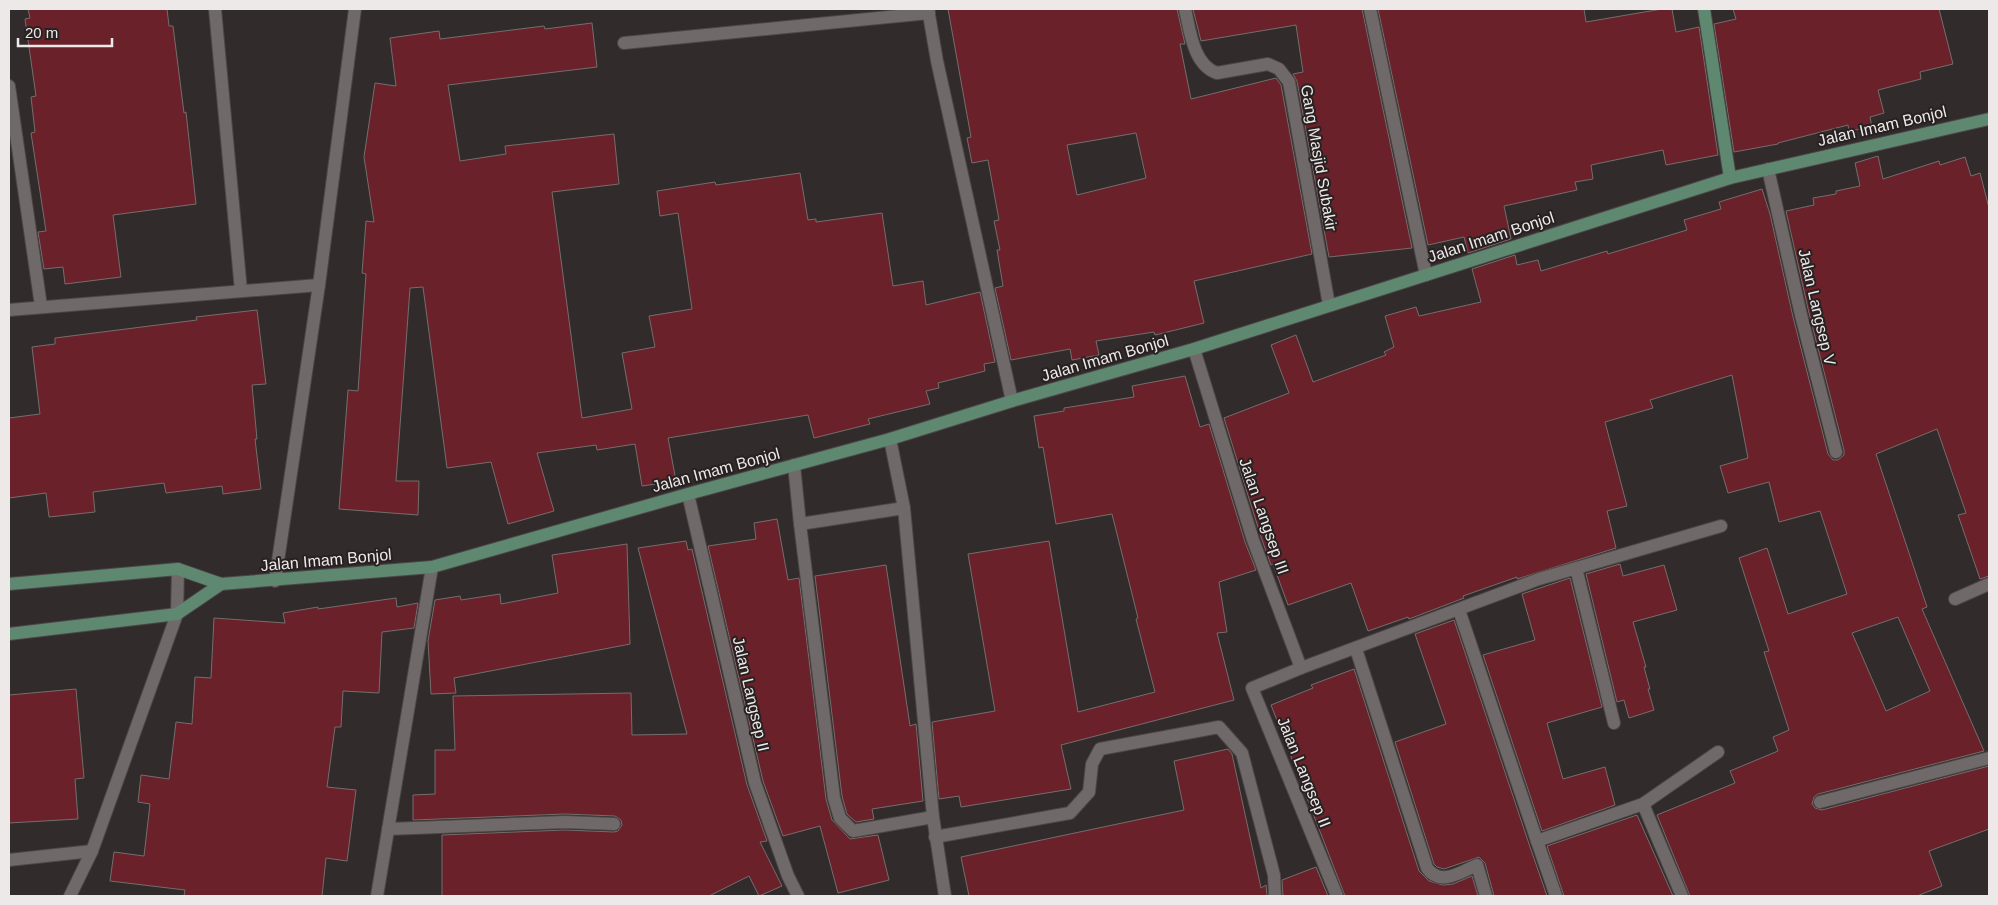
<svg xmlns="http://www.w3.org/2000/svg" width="1998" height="905" font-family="Helvetica,sans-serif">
	<rect width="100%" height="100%" fill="#322b2b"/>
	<g fill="#6b2129" stroke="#756d6d" fill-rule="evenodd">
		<polygon points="28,9 167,9 169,26 173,26 184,113 186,112 196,204 113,215 121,277 65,284 63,267 44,269 38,232 46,231 31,133 35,132 31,97 36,96 25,19 30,18"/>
		<path d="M 948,9 L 1177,9 L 1185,44 L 1180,44 L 1191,99 L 1276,78 L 1281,85 L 1312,254 L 1194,281 L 1204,323 L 1155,335 L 1154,332 L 1096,341 L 1099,355 L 1072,360 L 1070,349 L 1011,360 L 995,288 L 1003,286 L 997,250 L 1000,250 L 994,221 L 999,220 L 988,160 L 972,163 L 967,138 L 971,137 ZM 1136,133 L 1146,178 L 1077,195 L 1067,145 Z"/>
		<polygon points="1193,9 1362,9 1412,248 1329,257 1297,81 1293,74 1303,72 1296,25 1201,41"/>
		<polygon points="1378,9 1584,9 1586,22 1662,9 1672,9 1676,32 1699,27 1718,155 1666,165 1663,150 1591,165 1593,179 1575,182 1577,190 1504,206 1511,239 1468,253 1464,237 1428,245"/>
		<polygon points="1733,9 1939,9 1953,64 1920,72 1921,79 1878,90 1884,113 1870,117 1872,127 1849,131 1848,125 1778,143 1778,144 1734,152 1714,24 1736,19"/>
		<polygon points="592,23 597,67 448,85 460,161 506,154 505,146 614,134 619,184 552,192 582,418 632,409 622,353 655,347 649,316 692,309 678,213 660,216 657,191 715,182 716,185 800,173 808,220 816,219 816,222 882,213 893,286 923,281 926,305 980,292 995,362 984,364 985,371 938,383 939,388 926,391 930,404 868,419 870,424 814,438 808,415 668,438 676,481 642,486 635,444 597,450 596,445 537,453 554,511 508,524 491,462 447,468 423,287 410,288 396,481 419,481 418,515 339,509 348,390 358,391 366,274 362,273 366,221 374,222 364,157 375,83 396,86 390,38 439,31 440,39 544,26 545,29"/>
		<path d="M 1878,156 L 1883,179 L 1939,161 L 1940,165 L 1965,157 L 1971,176 L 1980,173 L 1989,208 L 1989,576 L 1980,579 L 1958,515 L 1966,513 L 1937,429 L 1876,454 L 1927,607 L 1922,609 L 1984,751 L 1818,794 L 1814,797 L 1812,804 L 1815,808 L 1822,810 L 1989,766 L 1989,829 L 1929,851 L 1942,886 L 1917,896 L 1690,896 L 1657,815 L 1735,783 L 1730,771 L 1778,751 L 1773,737 L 1789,730 L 1764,652 L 1769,651 L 1739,558 L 1767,548 L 1788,614 L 1847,594 L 1820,511 L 1779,522 L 1769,482 L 1728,493 L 1720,466 L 1748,458 L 1732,375 L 1650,400 L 1653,408 L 1605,422 L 1627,506 L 1607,511 L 1616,548 L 1517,579 L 1517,577 L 1463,596 L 1464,598 L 1409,619 L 1408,617 L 1368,631 L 1351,583 L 1288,605 L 1273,564 L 1271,565 L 1261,537 L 1224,418 L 1289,393 L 1271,345 L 1296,335 L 1313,382 L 1386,355 L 1384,352 L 1394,347 L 1385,316 L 1416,307 L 1419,316 L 1481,302 L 1472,269 L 1515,255 L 1517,265 L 1538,260 L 1541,271 L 1607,251 L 1608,254 L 1687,230 L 1684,220 L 1721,209 L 1719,202 L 1762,189 L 1770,214 L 1793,317 L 1828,454 L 1833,460 L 1838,460 L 1844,455 L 1844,450 L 1809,313 L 1786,211 L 1814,205 L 1813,198 L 1836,194 L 1836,191 L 1860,186 L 1855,163 ZM 1898,617 L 1930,691 L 1886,711 L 1852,633 Z"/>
		<polygon points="257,310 266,384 252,385 257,439 255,439 261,489 223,494 222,486 166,493 164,483 93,492 95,512 49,517 46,493 9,498 9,418 40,414 32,347 55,344 55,338 197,320 196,317"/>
		<polygon points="1185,376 1200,427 1209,424 1245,542 1256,570 1219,582 1227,632 1217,633 1234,700 1061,745 1071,789 961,807 959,796 939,799 932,722 995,711 968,554 1049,541 1078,712 1155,692 1136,619 1138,618 1112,514 1056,524 1043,447 1039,448 1034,416 1064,411 1064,408 1134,397 1132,386"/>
		<polygon points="777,519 788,580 799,578 826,799 832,820 850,839 878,835 889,880 838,893 820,826 783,836 763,781 708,546 756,539 754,523"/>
		<polygon points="686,541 688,550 692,549 747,785 767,841 760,842 782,886 759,896 749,876 709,896 442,896 442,835 565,830 614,832 618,831 622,825 621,820 615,816 565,814 413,820 413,795 435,794 435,750 455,750 453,696 631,693 632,735 687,734 638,548"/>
		<polygon points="627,544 630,644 454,678 456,693 431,694 428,641 435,600 460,596 461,600 500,594 501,604 558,593 552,555"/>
		<polygon points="1620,564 1623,576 1664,565 1677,610 1633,622 1646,667 1644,667 1650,689 1648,689 1654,710 1629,718 1624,700 1617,702 1586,574"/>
		<polygon points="886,565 910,726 916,724 923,801 872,809 874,819 856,822 847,814 842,796 815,576"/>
		<polygon points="1570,578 1602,707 1547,723 1563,779 1605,767 1615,805 1542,831 1483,655 1535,640 1522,594"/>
		<polygon points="396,598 397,607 418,603 414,628 382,632 379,693 343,691 341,727 335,727 327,787 356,790 347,861 326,858 322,896 184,896 185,890 110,881 114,852 144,856 150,804 138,802 141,775 169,779 176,722 192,724 195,677 211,678 214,618 285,623 283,613 318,607 318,609"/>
		<polygon points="1454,620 1529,844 1547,896 1494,896 1485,863 1479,857 1444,869 1437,867 1434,864 1395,742 1446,724 1415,634"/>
		<polygon points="1354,669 1419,871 1429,881 1443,885 1453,884 1472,876 1478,896 1345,896 1271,705 1313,688 1311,685"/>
		<polygon points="76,689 84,778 75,779 78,819 9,823 9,695"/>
		<polygon points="1228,749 1232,754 1261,888 1266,885 1267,896 969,896 961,857 1184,810 1174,761"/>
		<polygon points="1637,815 1673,896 1564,896 1547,846"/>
		<polygon points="1316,867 1328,896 1283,896 1282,880"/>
	</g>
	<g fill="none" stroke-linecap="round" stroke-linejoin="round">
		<g stroke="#4c4647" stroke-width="14">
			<g id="lane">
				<polyline points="890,439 904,508 933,817 945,896"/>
				<polyline points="794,465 800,524"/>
				<polyline points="904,508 800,524 834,798 840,818 853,831 933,817"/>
				<polyline points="935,837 1070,813 1089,792 1092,764 1100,749 1219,727 1242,753 1274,875 1275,896"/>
			</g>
		</g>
		<g stroke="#4c4647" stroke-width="14">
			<g id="street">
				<polyline points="215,9 241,291"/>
				<polyline points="928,9 937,61 1012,401"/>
				<path d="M 1185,9 C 1190,30 1193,65 1217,73 L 1268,64 L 1279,69 L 1289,82 L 1329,305"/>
				<polyline points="1370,9 1426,275"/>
				<polyline points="624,43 929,13"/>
				<polyline points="9,86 41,306"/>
				<polyline points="1768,169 1801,315 1836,452"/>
				<polyline points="9,310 319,285"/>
				<polyline points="1194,349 1253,540 1301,668 1252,688 1337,896"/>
				<polyline points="688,494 755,783 788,876 798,896"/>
				<polyline points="1576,568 1614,723"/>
				<polyline points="275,581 319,285 355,9"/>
				<polyline points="1955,599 1989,584"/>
				<polyline points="1459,610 1537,841"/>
				<path d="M 1356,649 L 1427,868 C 1440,887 1461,872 1477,865 L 1486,896"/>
				<polyline points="1301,668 1539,579 1721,526"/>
				<polyline points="1820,802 1989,758"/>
				<polyline points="1643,804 1682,896"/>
				<polyline points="388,829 565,822 614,824"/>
				<polyline points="9,860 92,851"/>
				<polyline points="70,896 92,851 177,614 178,569"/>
				<polyline points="377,896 432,567"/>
				<polyline points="1556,896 1537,841 1643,804 1718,752"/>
			</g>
		</g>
		<g stroke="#4c4647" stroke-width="14">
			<g id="secondary">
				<polyline points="1704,9 1730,178"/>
				<polyline points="9,584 178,569 221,584 432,567 688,494 890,439 1012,401 1194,349 1730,178 1989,119"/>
				<polyline points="9,634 177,614 221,584"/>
			</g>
		</g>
		<use href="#lane" stroke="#706969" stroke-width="12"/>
		<use href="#street" stroke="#706969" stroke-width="12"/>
		<use href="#secondary" stroke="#5f8871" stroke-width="12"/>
	</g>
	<g text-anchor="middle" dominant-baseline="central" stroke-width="4" stroke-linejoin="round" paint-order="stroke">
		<g font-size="16" fill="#eee9e9" stroke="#282121">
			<text transform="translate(1882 126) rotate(-13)">Jalan Imam Bonjol</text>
			<text transform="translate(1319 158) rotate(80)">Gang Masjid Subakir</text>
			<text transform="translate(1491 237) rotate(-18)">Jalan Imam Bonjol</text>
			<text transform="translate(1817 307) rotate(77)">Jalan Langsep V</text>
			<text transform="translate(1105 358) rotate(-16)">Jalan Imam Bonjol</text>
			<text transform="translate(716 470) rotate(-15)">Jalan Imam Bonjol</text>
			<text transform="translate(1264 516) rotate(71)">Jalan Langsep III</text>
			<text transform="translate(326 560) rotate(-5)">Jalan Imam Bonjol</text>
			<text transform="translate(751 694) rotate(77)">Jalan Langsep II</text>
			<text transform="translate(1304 772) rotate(68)">Jalan Langsep II</text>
		</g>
	</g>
	<rect width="1998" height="905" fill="none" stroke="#eee9e9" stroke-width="20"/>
	<path d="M18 38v8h94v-8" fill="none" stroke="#eee9e9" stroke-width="2.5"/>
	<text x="25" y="38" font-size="15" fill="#eee9e9" stroke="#282121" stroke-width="4" paint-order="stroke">20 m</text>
</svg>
